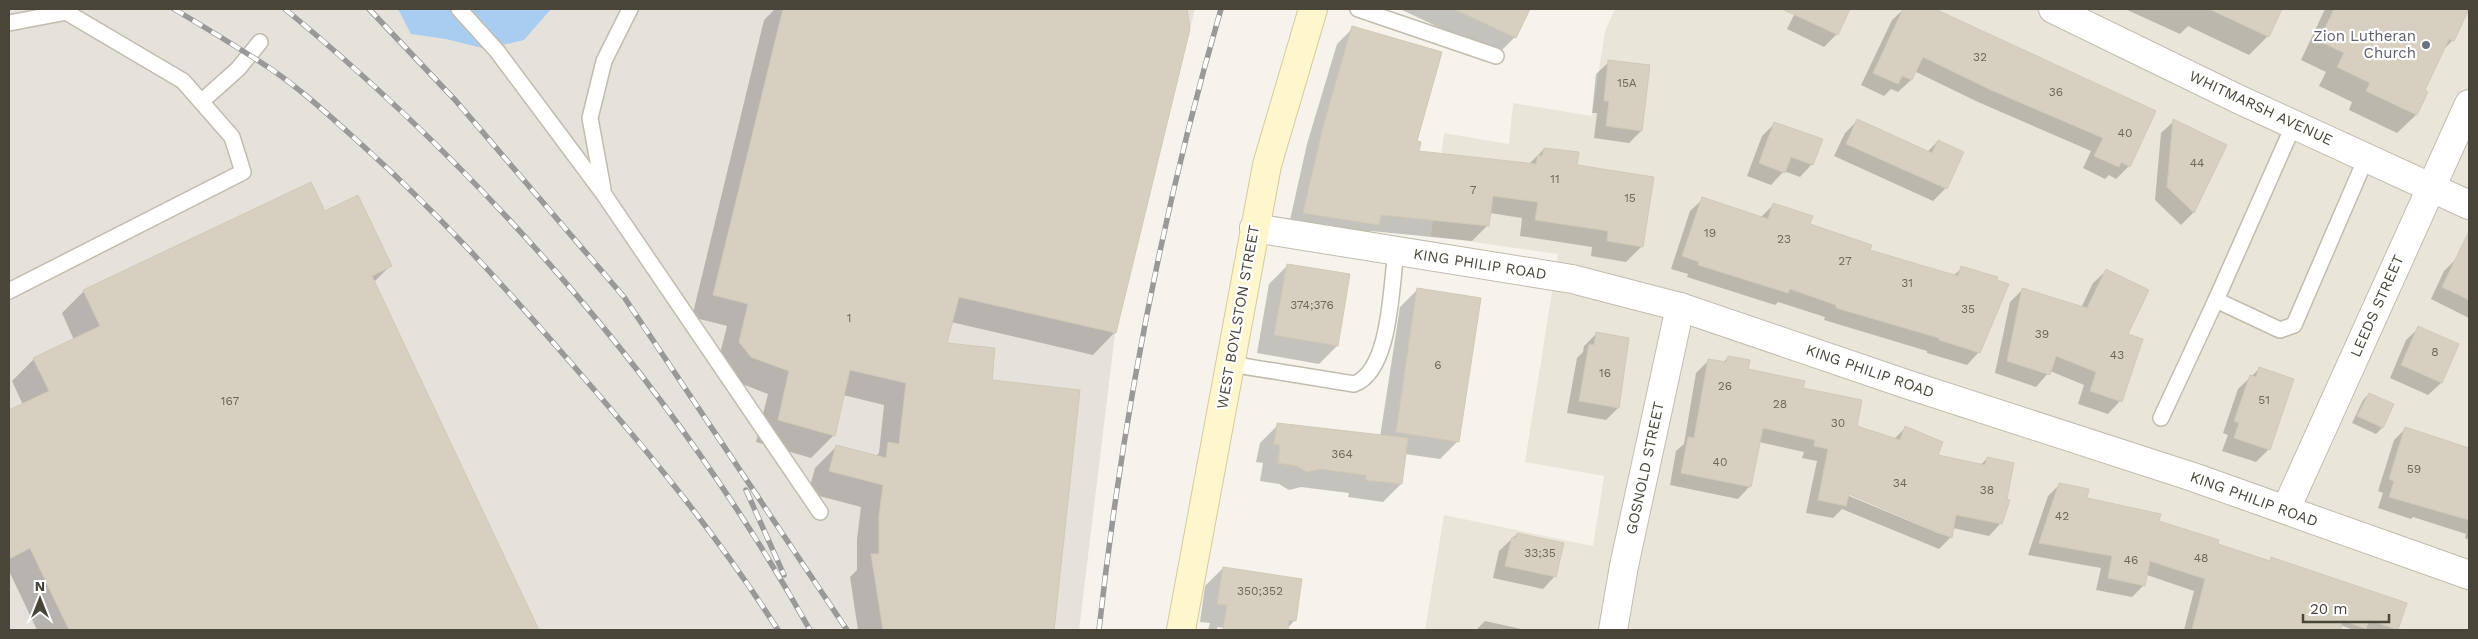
<svg xmlns="http://www.w3.org/2000/svg" width="2478" height="639" font-family="'Work Sans',sans-serif">
	<rect width="100%" height="100%" fill="#f5f3eb"/>
	<polygon fill="#e9e6d9" points="1615,9 2469,9 2469,630 1425,630 1444,515 1593,546 1604,476 1525,462 1558,254 1431,236 1444,133 1509,144 1513,103 1592,116 1605,31"/>
	<polygon fill="#e5e2dc" points="9,9 1195,9 1115,334 1079,630 9,630"/>
	<polygon fill="#a9cdf0" points="398,9 551,9 524,40 486,49 446,39 411,34"/>
	<g fill="#0003" fill-rule="evenodd">
		<polygon points="775,9 1186,9 1189,29 1115,332 1093,355 951,322 946,344 991,381 1079,391 1053,630 858,630 850,577 857,570 857,539 861,507 808,493 815,468 837,446 875,457 879,453 884,405 843,395 833,436 811,458 756,442 768,394 729,379 717,365 727,326 692,317 764,20"/>
		<polygon points="1400,9 1528,9 1515,37 1497,55"/>
		<polygon points="1797,9 1849,9 1836,35 1824,47 1787,29"/>
		<polygon points="1904,9 1917,13 1921,9 1932,9 2154,112 2129,166 2116,179 2109,175 2105,179 2083,168 2091,151 1978,102 1914,71 1911,80 1898,92 1891,89 1884,96 1861,85 1892,20"/>
		<polygon points="2125,9 2280,9 2268,36 2249,55 2188,26 2180,34"/>
		<polygon points="2325,9 2459,9 2466,12 2453,40 2443,50 2423,91 2427,92 2416,115 2397,133 2349,110 2352,102 2319,86 2326,72 2301,60"/>
		<polygon points="1353,28 1415,142 1418,152 1529,164 1544,149 1576,167 1642,246 1626,262 1591,256 1592,247 1520,236 1522,218 1490,213 1488,225 1472,241 1371,231 1362,240 1288,229 1307,144 1337,44"/>
		<polygon points="1609,62 1641,131 1629,143 1594,138 1597,113 1592,113 1596,74"/>
		<polygon points="1857,121 1927,152 1938,141 1946,188 1933,201 1834,156 1845,133"/>
		<polygon points="2174,121 2225,145 2193,213 2181,225 2155,200 2161,133"/>
		<polygon points="1775,123 1812,164 1800,177 1784,171 1771,185 1747,176 1762,136"/>
		<polygon points="1703,199 1760,218 1773,205 1808,225 1869,251 1953,276 1962,268 1979,352 1967,365 1927,353 1927,351 1824,320 1825,317 1778,302 1775,305 1687,277 1688,274 1671,269 1690,211"/>
		<polygon points="324,213 390,266 374,282 538,630 37,630 9,571 9,411 23,405 12,381 34,359 74,340 62,313 84,291"/>
		<polygon points="2457,258 2469,264 2469,318 2431,299 2444,271"/>
		<polygon points="1287,266 1349,275 1337,346 1319,364 1257,353 1269,284"/>
		<polygon points="2106,271 2120,401 2108,414 2078,404 2084,385 2050,371 2036,387 1995,373 2010,302 2022,290 2081,308 2093,283"/>
		<polygon points="1418,289 1458,441 1440,459 1405,454 1401,484 1383,502 1348,497 1349,493 1301,487 1289,490 1279,484 1260,481 1263,463 1256,462 1260,443 1278,425 1380,437 1400,307"/>
		<polygon points="2419,328 2457,345 2441,383 2428,395 2390,378 2406,340"/>
		<polygon points="1597,333 1618,408 1606,420 1567,413 1577,358 1583,352 1584,346"/>
		<path d="M 1728,357 L 1747,370 L 1802,389 L 1856,426 L 1894,439 L 1905,428 L 1936,456 L 1980,466 L 1987,458 L 2001,523 L 1989,536 L 1953,528 L 1951,537 L 1939,549 L 1842,509 L 1833,518 L 1806,513 L 1817,461 L 1802,458 L 1804,452 L 1759,442 L 1750,486 L 1738,499 L 1670,485 L 1676,451 L 1684,444 L 1696,373 L 1709,360 L 1723,363 ZM 1843,491 L 1943,533 L 1943,535 L 1842,493 Z"/>
		<polygon points="2259,369 2269,449 2256,462 2222,451 2228,435 2223,433 2238,389"/>
		<polygon points="2369,394 2392,405 2382,428 2376,434 2352,423 2363,400"/>
		<polygon points="2406,428 2469,449 2469,540 2465,538 2466,534 2413,517 2411,519 2378,508 2383,493 2378,491 2394,440"/>
		<polygon points="2060,484 2086,499 2158,522 2216,545 2268,562 2272,558 2397,629 2354,630 2286,606 2259,613 2257,630 2184,630 2194,591 2147,575 2144,585 2132,597 2096,590 2101,568 2028,555 2048,496"/>
		<polygon points="1517,534 1555,576 1543,589 1493,578 1499,551"/>
		<polygon points="1223,568 1295,620 1286,630 1241,630 1217,627 1217,629 1224,630 1208,630 1210,623 1200,622 1205,586"/>
		<polygon points="1485,621 1526,630 1476,630"/>
	</g>
	<g fill="#d7d0c1" stroke="#d2c9b4">
		<polygon points="783,9 1187,9 1190,29 1116,333 959,297 947,343 995,348 992,380 1080,390 1054,630 883,630 871,554 879,554 879,516 883,485 829,471 836,445 886,458 888,442 899,444 906,383 850,370 835,436 778,420 789,371 751,357 739,342 748,304 713,295"/>
		<polygon points="1454,9 1530,9 1516,38"/>
		<polygon points="1782,9 1850,9 1838,35"/>
		<polygon points="1903,9 1935,9 2156,111 2130,167 2121,162 2119,167 2094,156 2103,138 1991,90 1923,57 1912,80 1902,76 1898,84 1873,73"/>
		<polygon points="2209,9 2282,9 2269,37"/>
		<polygon points="2334,9 2469,9 2454,41 2449,39 2425,90 2428,92 2417,115 2366,91 2370,83 2337,67 2344,53 2319,41"/>
		<polygon points="1352,26 1442,52 1417,141 1421,142 1419,151 1536,164 1538,155 1542,156 1544,148 1579,152 1577,165 1654,177 1643,247 1607,241 1608,231 1535,220 1538,202 1493,196 1489,226 1381,215 1379,225 1303,213 1323,127"/>
		<polygon points="1608,60 1650,65 1642,131 1606,126 1609,101 1604,101"/>
		<polygon points="1857,119 1932,153 1938,140 1964,152 1947,189 1846,144"/>
		<polygon points="2173,119 2227,145 2194,213 2167,187"/>
		<polygon points="1774,122 1823,139 1813,165 1791,157 1785,173 1759,163"/>
		<polygon points="311,182 325,211 358,195 392,266 372,276 539,630 69,630 30,548 9,559 9,410 49,391 33,358 100,326 83,290"/>
		<polygon points="1702,197 1768,219 1773,203 1813,216 1810,224 1872,245 1870,250 1958,276 1961,266 1998,277 1997,280 2009,284 1980,353 1939,340 1939,338 1836,308 1836,305 1790,289 1788,293 1698,265 1699,262 1682,256"/>
		<polygon points="2469,231 2469,300 2442,287"/>
		<polygon points="1287,264 1350,274 1338,346 1274,335"/>
		<polygon points="2106,269 2149,290 2128,334 2143,339 2122,402 2090,391 2096,372 2056,356 2050,375 2007,361 2022,288 2087,308"/>
		<polygon points="1417,288 1481,298 1459,442 1396,432"/>
		<polygon points="2418,326 2459,344 2442,383 2401,365"/>
		<polygon points="1596,332 1629,338 1619,408 1579,401 1589,344 1594,345"/>
		<polygon points="1728,356 1750,360 1748,369 1805,381 1803,388 1862,400 1857,426 1900,440 1905,426 1943,442 1938,455 1985,465 1987,457 2014,463 2007,499 2010,500 2002,524 1956,515 1952,538 1849,494 1846,506 1818,500 1828,449 1814,446 1815,440 1763,428 1751,487 1681,473 1688,437 1694,438 1708,359 1726,362"/>
		<polygon points="2259,367 2294,379 2270,450 2234,438 2239,423 2234,421 2250,375 2256,377"/>
		<polygon points="2369,393 2394,404 2383,428 2357,416"/>
		<polygon points="1277,423 1408,438 1402,484 1366,480 1366,475 1320,469 1307,472 1297,466 1278,463 1280,445 1274,444"/>
		<polygon points="2405,427 2469,448 2469,520 2389,497 2394,481 2389,479"/>
		<polygon points="2059,483 2089,489 2087,498 2161,514 2159,521 2219,540 2218,544 2270,561 2271,557 2407,603 2398,630 2369,620 2366,629 2342,620 2341,630 2192,630 2205,579 2150,561 2145,586 2108,578 2112,556 2039,543"/>
		<polygon points="1517,533 1564,543 1556,577 1505,566 1512,537 1516,538"/>
		<polygon points="1223,567 1302,579 1296,621 1289,620 1288,630 1223,630 1227,605 1217,604"/>
	</g>
	<g fill="none" stroke-linecap="round" stroke-linejoin="round">
		<g stroke="#c1bcae" stroke-width="18">
			<g id="lane">
				<polyline points="459,9 497,51 603,193 820,512"/>
				<polyline points="1358,9 1496,56"/>
				<polyline points="9,23 67,12"/>
				<polyline points="202,101 238,69 260,42"/>
				<polyline points="603,189 590,118 604,61 630,9"/>
				<polyline points="9,291 243,172 232,137 183,81 61,9"/>
				<polyline points="2216,300 2294,124"/>
				<path d="M 1230,364 L 1354,384 C 1391,371 1391,285 1396,251"/>
				<polyline points="2161,418 2216,300 2280,330 2294,325 2366,158"/>
			</g>
		</g>
		<g stroke="#c1bcae" stroke-width="30">
			<g id="street">
				<polyline points="2053,9 2238,99 2469,205"/>
				<polyline points="1254,228 1572,279 1680,307 1909,385 2193,477 2469,575"/>
				<polyline points="2286,509 2469,104"/>
				<polyline points="1613,630 1624,566 1680,307"/>
			</g>
		</g>
		<g stroke="#d5ca9b" stroke-width="30">
			<polyline id="secondary" points="1181,630 1267,165 1313,9"/>
		</g>
		<use href="#lane" stroke="#fff" stroke-width="15"/>
		<use href="#street" stroke="#fff" stroke-width="28"/>
		<use href="#secondary" stroke="#fef6cd" stroke-width="28"/>
		<g stroke="#999" stroke-width="5.5">
			<g id="rail">
				<path d="M 174,9 C 206,28 239,48 271,69 C 303,91 333,119 362,145 C 438,213 505,287 571,363 C 646,449 717,534 778,630"/>
				<path d="M 285,9 C 495,182 677,392 810,630"/>
				<polyline points="369,9 456,101 624,297 847,630"/>
				<polyline points="746,490 784,575"/>
				<path d="M 1099,630 C 1122,420 1162,212 1221,9"/>
			</g>
		</g>
		<use href="#rail" stroke="#fff" stroke-width="4" stroke-dasharray="11" stroke-linecap="butt"/>
	</g>
	<circle fill="#6b7280" stroke="#fff" stroke-width="2" cx="2426" cy="45" r="5"/>
	<g text-anchor="middle" dominant-baseline="central" stroke-width="4.5" stroke-linejoin="round" paint-order="stroke">
		<g font-size="12" fill="#6d685b">
			<text x="1980" y="57">32</text>
			<text x="1627" y="83">15A</text>
			<text x="2056" y="92">36</text>
			<text x="2125" y="133">40</text>
			<text x="2197" y="163">44</text>
			<text x="1555" y="179">11</text>
			<text x="1473" y="190">7</text>
			<text x="1630" y="198">15</text>
			<text x="1710" y="233">19</text>
			<text x="1784" y="239">23</text>
			<text x="1845" y="261">27</text>
			<text x="1907" y="283">31</text>
			<text x="1312" y="305">374;376</text>
			<text x="1968" y="309">35</text>
			<text x="849" y="318">1</text>
			<text x="2042" y="334">39</text>
			<text x="2435" y="352">8</text>
			<text x="2117" y="355">43</text>
			<text x="1438" y="365">6</text>
			<text x="1605" y="373">16</text>
			<text x="1725" y="386">26</text>
			<text x="2264" y="400">51</text>
			<text x="230" y="401">167</text>
			<text x="1780" y="404">28</text>
			<text x="1838" y="423">30</text>
			<text x="1342" y="454">364</text>
			<text x="1720" y="462">40</text>
			<text x="2414" y="469">59</text>
			<text x="1900" y="483">34</text>
			<text x="1987" y="490">38</text>
			<text x="2062" y="516">42</text>
			<text x="1540" y="553">33;35</text>
			<text x="2201" y="558">48</text>
			<text x="2131" y="560">46</text>
			<text x="1260" y="591">350;352</text>
		</g>
		<g font-size="15" fill="#5b616d" stroke="#fff" text-anchor="end">
			<text x="2416" y="36">Zion Lutheran<tspan x="2416" dy="17">Church</tspan></text>
		</g>
		<g font-size="15" fill="#4a4539" stroke="#fff">
			<text transform="translate(2261 108) rotate(25)">WHITMARSH AVENUE</text>
			<text transform="translate(1480 264) rotate(9)">KING PHILIP ROAD</text>
			<text transform="translate(2377 306) rotate(-66)">LEEDS STREET</text>
			<text transform="translate(1238 317) rotate(-80)">WEST BOYLSTON STREET</text>
			<text transform="translate(1870 371) rotate(19)">KING PHILIP ROAD</text>
			<text transform="translate(1645 468) rotate(-78)">GOSNOLD STREET</text>
			<text transform="translate(2254 499) rotate(20)">KING PHILIP ROAD</text>
		</g>
	</g>
	<rect width="2478" height="639" fill="none" stroke="#4a4539" stroke-width="20"/>
	<g transform="translate(40 599)" stroke="#ffffff" stroke-width="4" paint-order="stroke">
	<path d="M0-4L9 19L0 12L-9 19Z" fill="#4a4539"/>
	<text y="-8" font-size="14" font-weight="bold" text-anchor="middle" fill="#4a4539">N</text>
	</g>
	<path d="M2303 614v8h86v-8" fill="none" stroke="#4a4539" stroke-width="2.5"/>
	<text x="2310" y="614" font-size="15" fill="#4a4539" stroke="#ffffff" stroke-width="4" paint-order="stroke">20 m</text>
</svg>
